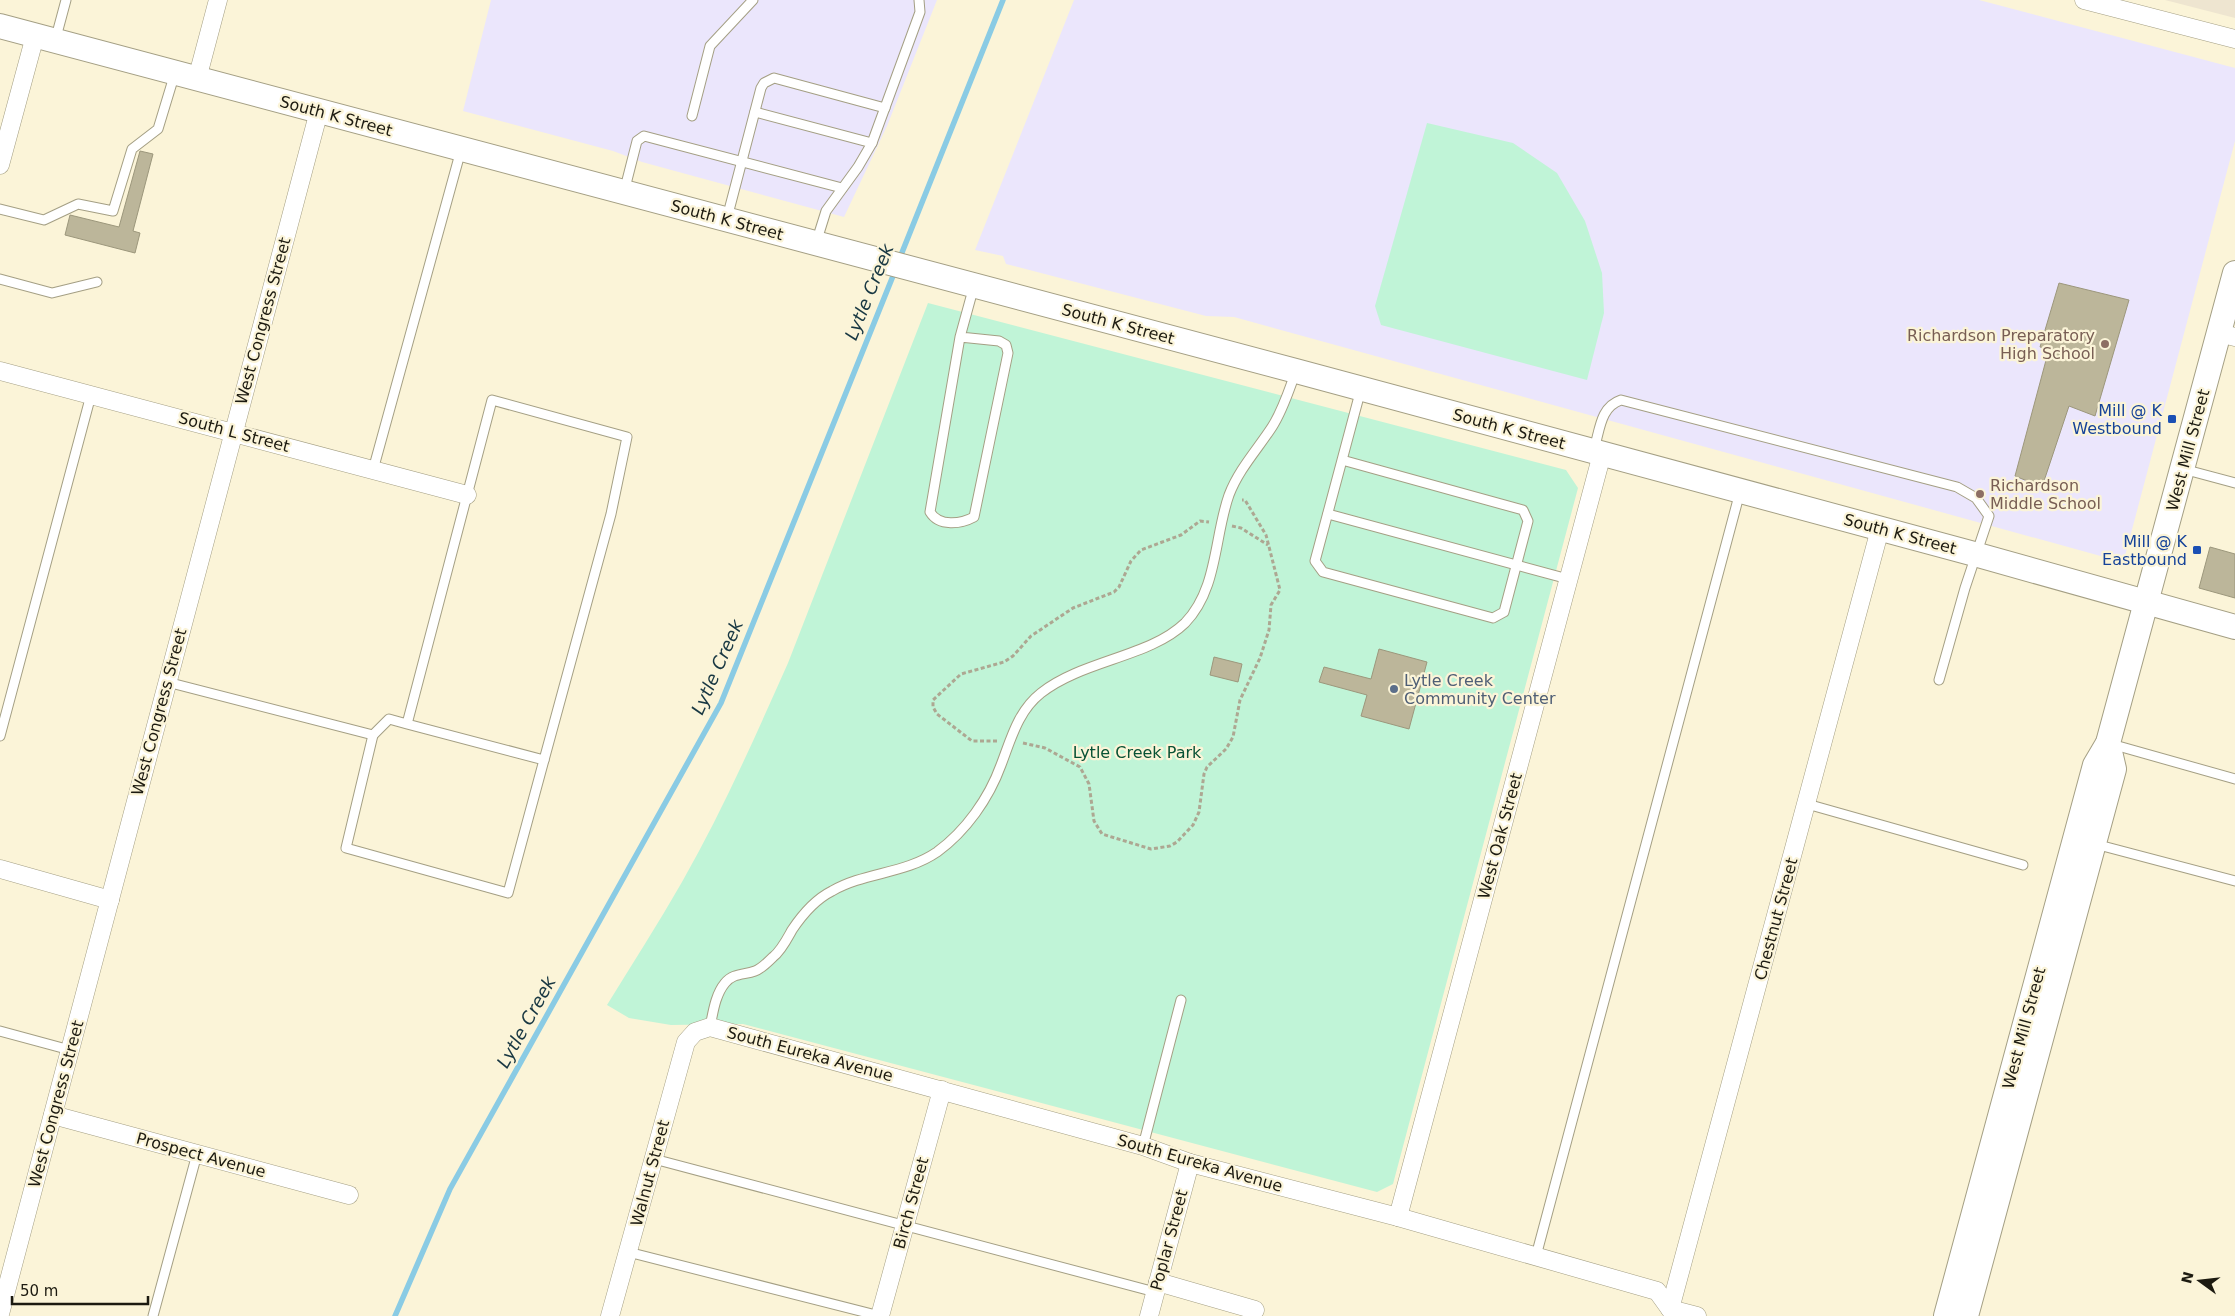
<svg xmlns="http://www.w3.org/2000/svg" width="2235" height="1316" font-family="'DejaVu Sans',sans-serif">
	<rect width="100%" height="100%" fill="#fbf4d8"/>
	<polygon fill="#eee5d0" points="2165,0 2235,0 2235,18"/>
	<g fill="#ebe6fc">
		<polygon points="491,0 937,0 887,126 844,217 642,162 613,151 463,111"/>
		<polygon points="1074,0 1979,0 2235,68 2235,141 2125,556 2115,560 1234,317 1206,316 1006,264 1003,256 975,250"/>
	</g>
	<g fill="#c0f4d7">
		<polygon points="1427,123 1513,143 1557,173 1585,221 1602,273 1604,313 1587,380 1381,325 1375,306"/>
		<path d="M 928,303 L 1566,470 L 1578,488 L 1393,1184 L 1377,1192 L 743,1024 L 671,1025 L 629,1018 L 607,1005 C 632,964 658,924 682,882 C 722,812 755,737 788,663 Z"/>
	</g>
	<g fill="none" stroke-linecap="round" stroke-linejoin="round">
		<g stroke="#8acbe4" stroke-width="5.5">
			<polyline points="899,260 1003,0"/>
			<polyline points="395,1316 450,1189 721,703 895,271"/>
		</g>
	</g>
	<g fill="#bcb69a" stroke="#9c977c">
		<polygon points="140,151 153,154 133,231 140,233 135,253 65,235 70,215 119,227"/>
		<polygon points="2059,283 2129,300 2095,416 2069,406 2042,487 2015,476 2049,349 2040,347"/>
		<polygon points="2210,547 2235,554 2235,598 2199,588"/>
		<polygon points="1379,649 1427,662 1409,729 1361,716 1367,695 1319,682 1324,667 1371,679"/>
		<polygon points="1214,657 1242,664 1238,682 1210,675"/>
	</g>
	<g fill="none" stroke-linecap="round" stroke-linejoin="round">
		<g stroke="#a49f84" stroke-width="11">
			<g id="lane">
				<polyline points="55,41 66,0"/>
				<polyline points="755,112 872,143"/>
				<polyline points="692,116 710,46 753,0"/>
				<polyline points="624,192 637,141 644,136 842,188"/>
				<polyline points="0,209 44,220 78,204 113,211 132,149 158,129 175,73"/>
				<polyline points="727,218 761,88 764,83 774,78 885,108"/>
				<polyline points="816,243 826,211 858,167 872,143 920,12 919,0"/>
				<polyline points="0,279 52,293 97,282"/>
				<path d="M 960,337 L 999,341 L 1006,345 L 1008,353 L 974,517 C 961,524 939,527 930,512 L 960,337 L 974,286"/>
				<path d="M 1594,449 C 1600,430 1600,407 1621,400 L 1957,487 L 1976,498 L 1989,516 L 1965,588 L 1939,680"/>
				<polyline points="1342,460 1523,510 1528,521 1504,612 1493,618 1323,572 1315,561 1361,389"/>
				<polyline points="2183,469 2235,483"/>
				<polyline points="373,470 461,150"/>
				<polyline points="1328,514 1568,579"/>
				<polyline points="167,682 373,735 389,719 407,724 544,760 611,514 627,437 492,400 407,724"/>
				<polyline points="373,735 346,848 508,893 544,760"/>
				<polyline points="0,736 91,395"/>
				<polyline points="2111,744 2235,779"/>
				<polyline points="1807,804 2023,865"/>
				<polyline points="2095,844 2235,881"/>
				<path d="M 710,1027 C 713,1013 715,995 725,983 C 733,973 744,975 755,971 C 761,969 768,962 773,957 C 781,951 787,939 792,930 C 802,915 816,899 832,891 C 865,872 905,874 937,852 C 966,831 989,798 1001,765 C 1011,739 1018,711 1041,693 C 1083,660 1150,657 1185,623 C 1218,589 1214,537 1229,495 C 1239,469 1257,450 1272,427 C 1283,410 1289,390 1296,371"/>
				<polyline points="0,1031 70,1050"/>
				<polyline points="1143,1146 1181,1000"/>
				<polyline points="654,1159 1155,1292"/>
				<polyline points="628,1252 880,1316"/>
				<polyline points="1536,1256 1740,492"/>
				<polyline points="153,1316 197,1154"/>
			</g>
		</g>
		<g stroke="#a49f84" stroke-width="19">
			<g id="street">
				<polyline points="2084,0 2235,39"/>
				<polyline points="197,79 218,0"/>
				<polyline points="0,165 35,36"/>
				<polyline points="2219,333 2235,337"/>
				<polyline points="0,371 467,495"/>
				<polyline points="0,869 110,900"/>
				<polyline points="53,1115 349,1195"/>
				<polyline points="1398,1217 1602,454"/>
				<polyline points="1158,1282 1255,1310"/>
				<polyline points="1670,1309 1880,529"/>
				<polyline points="0,1314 319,111"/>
				<polyline points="610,1316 686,1042 695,1032 710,1027 1143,1146 1190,1163 1398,1217 1657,1291 1670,1309 1697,1316"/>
				<polyline points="880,1316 942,1090"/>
				<polyline points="1149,1316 1190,1163"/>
			</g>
		</g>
		<g stroke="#a49f84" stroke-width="26">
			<g id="secondary">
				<polyline points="0,26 1296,371 1978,555 2235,627"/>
				<polyline points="1946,1316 2095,765 2108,743 2235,273"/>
				<polyline points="1966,1316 2114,769 2108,743"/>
			</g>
		</g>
		<g stroke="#ada792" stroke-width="3" stroke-dasharray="4 2.5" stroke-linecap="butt">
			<polyline points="1232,526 1241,528 1268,545"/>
			<polyline points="997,741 972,741 937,714 933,707 933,700 961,674 1004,662 1013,656 1031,636 1073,608 1114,592 1119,587 1131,561 1141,550 1181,535 1200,521 1209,522"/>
			<polyline points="1023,743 1045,748 1080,767 1089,784 1094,821 1102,834 1151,849 1170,846 1177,842 1193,825 1199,812 1204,774 1207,767 1226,749 1233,737 1240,700 1260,658 1269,630 1271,605 1280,590 1266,535 1245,500 1242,500"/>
		</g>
		<use href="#lane" stroke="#fff" stroke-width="9"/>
		<use href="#street" stroke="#fff" stroke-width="18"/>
		<use href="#secondary" stroke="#fff" stroke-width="24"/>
	</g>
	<g fill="#8d6e63" stroke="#fbf4d8" stroke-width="2">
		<circle cx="2105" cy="344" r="5"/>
		<circle cx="1980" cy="494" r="5"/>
	</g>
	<g fill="#1a4fb4" stroke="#fbf4d8" stroke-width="2">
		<rect x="2167" y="414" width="10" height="10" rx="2.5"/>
		<rect x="2192" y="545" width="10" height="10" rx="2.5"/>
	</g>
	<circle fill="#5c6f8a" stroke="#fbf4d8" stroke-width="2" cx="1394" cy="689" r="5"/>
	<g text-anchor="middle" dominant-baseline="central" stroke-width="4.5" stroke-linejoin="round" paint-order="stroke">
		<g font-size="16" fill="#1c1a10" stroke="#fbf4d8">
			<text transform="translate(336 116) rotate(15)">South K Street</text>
			<text transform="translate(727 220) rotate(15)">South K Street</text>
			<text transform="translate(263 321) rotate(-75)">West Congress Street</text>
			<text transform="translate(1118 324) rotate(15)">South K Street</text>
			<text transform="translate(1509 429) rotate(15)">South K Street</text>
			<text transform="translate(234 432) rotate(15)">South L Street</text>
			<text transform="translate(2188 450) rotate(-75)">West Mill Street</text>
			<text transform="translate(1900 534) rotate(15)">South K Street</text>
			<text transform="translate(159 712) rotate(-75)">West Congress Street</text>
			<text transform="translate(1500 836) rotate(-75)">West Oak Street</text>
			<text transform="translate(1776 919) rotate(-75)">Chestnut Street</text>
			<text transform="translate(2024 1028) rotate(-75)">West Mill Street</text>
			<text transform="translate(810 1054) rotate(15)">South Eureka Avenue</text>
			<text transform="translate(56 1104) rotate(-75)">West Congress Street</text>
			<text transform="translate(201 1155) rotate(15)">Prospect Avenue</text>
			<text transform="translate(1200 1163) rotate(16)">South Eureka Avenue</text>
			<text transform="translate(650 1173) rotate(-75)">Walnut Street</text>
			<text transform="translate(911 1203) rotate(-75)">Birch Street</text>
			<text transform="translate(1169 1240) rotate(-75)">Poplar Street</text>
		</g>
		<g font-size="16" fill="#785e54" stroke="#fbf4d8" text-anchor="end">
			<text x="2095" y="335">Richardson Preparatory<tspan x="2095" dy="18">High School</tspan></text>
			<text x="1990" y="485" text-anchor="start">Richardson<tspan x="1990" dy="18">Middle School</tspan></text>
		</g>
		<g font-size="16" fill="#164399" stroke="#fbf4d8" text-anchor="end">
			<text x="2162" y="410">Mill @ K<tspan x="2162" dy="18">Westbound</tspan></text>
			<text x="2187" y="541">Mill @ K<tspan x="2187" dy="18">Eastbound</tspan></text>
		</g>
		<g font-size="16" fill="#4e5e75" stroke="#fbf4d8" text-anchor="start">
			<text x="1404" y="680">Lytle Creek<tspan x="1404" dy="18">Community Center</tspan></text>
		</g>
		<g font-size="16" fill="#085235" stroke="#fbf4d8">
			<text x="1137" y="752">Lytle Creek Park</text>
		</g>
		<g font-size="18" font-style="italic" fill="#183742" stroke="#fbf4d8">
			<text transform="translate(869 292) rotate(-68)">Lytle Creek</text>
			<text transform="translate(717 667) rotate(-66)">Lytle Creek</text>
			<text transform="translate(526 1022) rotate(-61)">Lytle Creek</text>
		</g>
	</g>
	<g transform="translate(2200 1281) rotate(285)" stroke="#fbf4d8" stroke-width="4" paint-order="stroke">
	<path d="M0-4L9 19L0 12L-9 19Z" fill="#1c1a10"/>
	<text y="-8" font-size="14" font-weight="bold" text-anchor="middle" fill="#1c1a10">N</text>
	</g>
	<path d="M12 1296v8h136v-8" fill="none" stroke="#1c1a10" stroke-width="2.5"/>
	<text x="20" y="1296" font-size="15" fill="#1c1a10" stroke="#fbf4d8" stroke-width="4" paint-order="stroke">50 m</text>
</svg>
